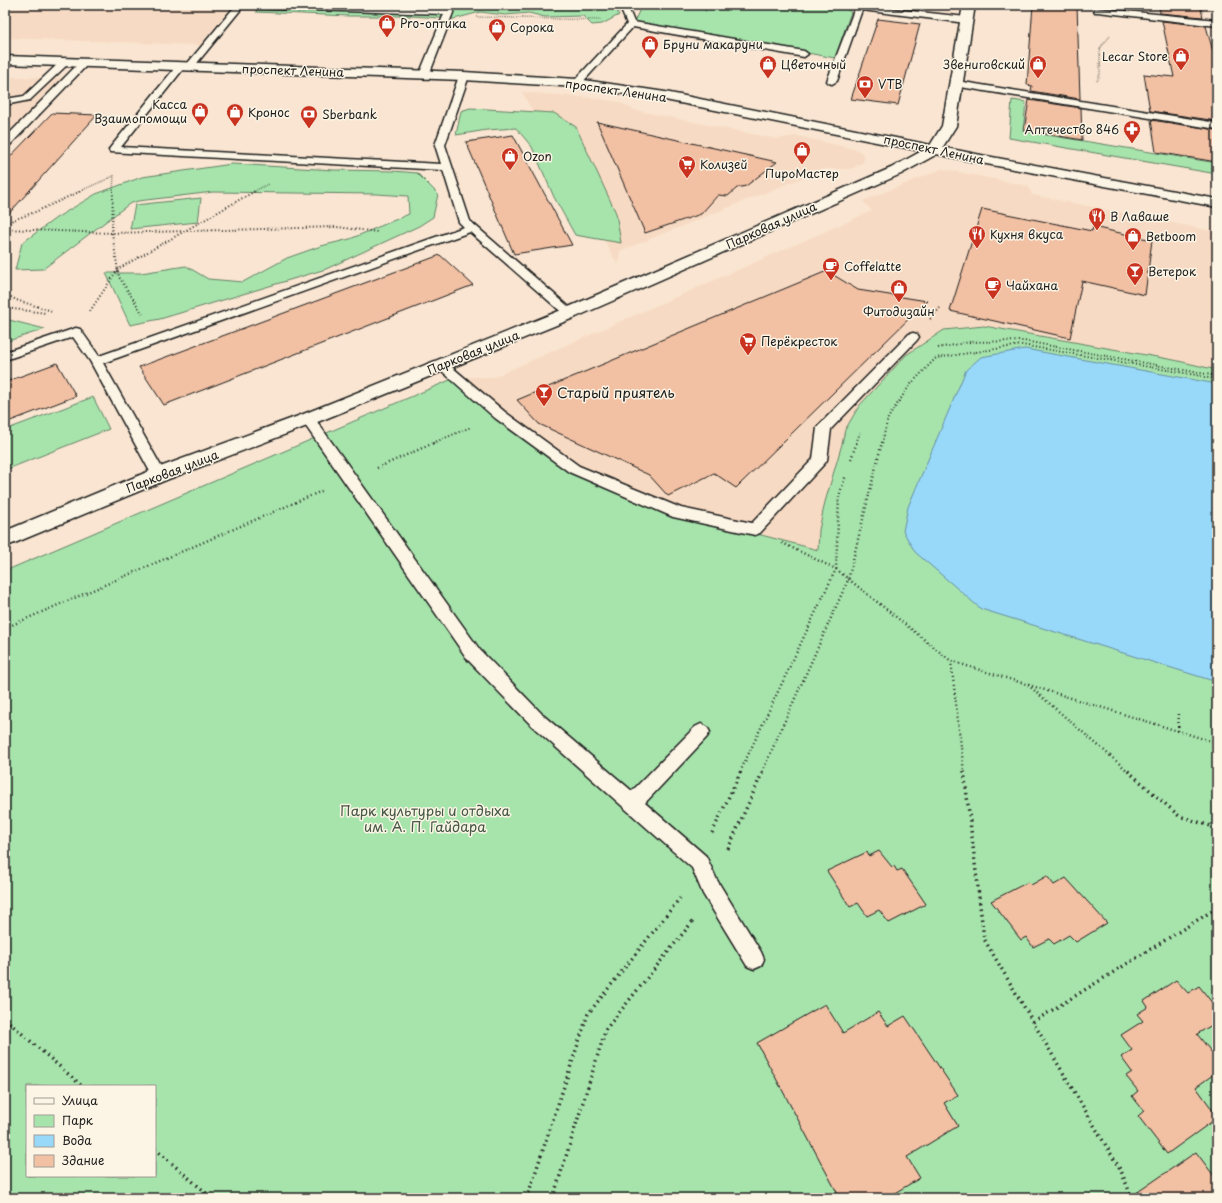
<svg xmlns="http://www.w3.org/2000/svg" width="1222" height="1203" font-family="'Playpen Sans',sans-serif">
	<rect width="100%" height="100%" fill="#f9e5d1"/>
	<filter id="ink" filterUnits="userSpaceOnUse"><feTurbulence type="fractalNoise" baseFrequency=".025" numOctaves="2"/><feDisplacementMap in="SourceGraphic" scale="8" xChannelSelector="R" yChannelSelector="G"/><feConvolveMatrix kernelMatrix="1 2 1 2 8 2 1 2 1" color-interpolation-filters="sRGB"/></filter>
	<g filter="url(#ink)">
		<g fill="#f7dac3">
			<polygon points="5,5 233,5 200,45 5,38"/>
			<polygon points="5,77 70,78 5,144"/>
			<polygon points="522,92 591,98 619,102 634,110 776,139 797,136 858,150 865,156 863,162 851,169 824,169 620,251 618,265"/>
			<polygon points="942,169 1028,186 1032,195 1217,232 1217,370 1174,360 984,326 944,330 906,355 859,406 845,430 842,444 825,502 819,530 818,550 678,513 574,469 457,377 494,377 872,211 863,201"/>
		</g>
		<g fill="#a7e4ac" stroke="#628064" fill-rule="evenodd">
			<polygon points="419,5 614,5 619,15 602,24 592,25 583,16 545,17 529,13 505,15 480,12 454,19 412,16 350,16 256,12 257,8 419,13 417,6"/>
			<polygon points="642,5 840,5 851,12 835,58 634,22"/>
			<polygon points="1012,100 1026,102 1023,131 1217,163 1217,174 1009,138"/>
			<polygon points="470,108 554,113 576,127 616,213 621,243 575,235 554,197 532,147 516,128 487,130 456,135 461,111"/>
			<polygon points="232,164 334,170 393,171 417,173 438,194 433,217 419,226 326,269 160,319 130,325 106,273 141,273 186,266 208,279 243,282 287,258 321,246 350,239 409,214 408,196 377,194 213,192 138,201 129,204 43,269 15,270 22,243 56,218 96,194 142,177"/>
			<polygon points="201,198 198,222 130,229 135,205"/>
			<polygon points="5,319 45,329 5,342"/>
			<path d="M 984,326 L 1174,360 L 1217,370 L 1217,1198 L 5,1198 L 5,571 L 457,377 L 574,469 L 678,513 L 818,550 L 819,530 L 825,502 L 842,444 L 845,430 L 859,406 L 906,355 L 944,330 ZM 27,1086 L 155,1086 L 155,1176 L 27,1176 Z"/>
			<polygon points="93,397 109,429 5,470 5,430"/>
		</g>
		<polygon fill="#98d9fa" stroke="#668da1" points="1025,349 1217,384 1217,682 981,609 915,552 903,531 908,507 966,370 981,357"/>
		<g fill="#f2c0a3" stroke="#1c1c1c">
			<polygon points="1033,5 1077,5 1080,99 1031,91 1032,86 1027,85"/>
			<polygon points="1159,5 1200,5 1203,17 1160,13"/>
			<polygon points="878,19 920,24 898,105 851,99"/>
			<polygon points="1162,21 1206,26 1217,66 1217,121 1150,111 1144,74 1174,77"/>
			<polygon points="1029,100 1081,108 1082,140 1024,130"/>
			<polygon points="52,113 97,115 5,218 5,162"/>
			<polygon points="1151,120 1217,130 1217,162 1156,152"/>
			<polygon points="597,122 777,162 746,186 737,188 728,196 718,195 701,214 645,233"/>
			<polygon points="513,135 572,245 514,254 466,142"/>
			<polygon points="982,209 1092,231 1093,227 1152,240 1145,295 1082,281 1070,338 950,311"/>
			<polygon points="440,255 473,285 164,405 139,367"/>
			<polygon points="827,271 858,290 927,301 736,488 714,473 668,496 649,475 539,424 517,400"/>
			<polygon points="57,363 76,396 5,423 5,382"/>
			<polygon points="879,851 892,867 894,866 897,871 902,869 926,904 889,923 879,910 867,916 858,903 850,907 827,871 867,852 869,856"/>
			<polygon points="1047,876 1054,885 1066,878 1107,923 1076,942 1069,935 1054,944 1049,939 1033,947 1026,937 1021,940 991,901 1028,882 1031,885"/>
			<polygon points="1176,980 1188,993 1199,986 1217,1009 1217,1022 1197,1034 1217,1059 1217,1072 1196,1087 1217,1116 1217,1118 1167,1154 1138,1116 1144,1111 1132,1096 1138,1091 1126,1076 1132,1072 1121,1057 1132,1050 1121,1035 1143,1021 1137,1014 1148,1007 1144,1001"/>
			<polygon points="825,1004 843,1033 878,1012 888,1026 905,1016 958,1095 944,1103 958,1126 907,1157 920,1178 886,1198 840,1198 757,1043"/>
			<polygon points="1196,1152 1217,1180 1217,1198 1129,1198"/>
		</g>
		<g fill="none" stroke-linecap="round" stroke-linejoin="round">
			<g stroke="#1c1c1c" stroke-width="3">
				<g id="service">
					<polygon points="236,5 314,5 446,9 448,5 456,5 429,75 424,78 419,75 444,14 242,8 193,68 187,68 186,66 187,64"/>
					<polygon points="619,5 627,5 634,22 804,51 808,54 804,57 633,27 580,85 574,85 572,83 574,81 627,24"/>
					<polygon points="856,5 966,17 970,20 966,23 862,10 837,81 832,84 829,83 827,81"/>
					<polygon points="1095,8 1217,20 1217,26 1098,12 1095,12 1094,10"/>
					<polygon points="65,59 69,62 68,64 30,100 5,105 5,99 24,96 62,60"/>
					<polygon points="84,60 87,61 88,63 87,65 9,146 5,147 5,138 81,61"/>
					<polygon points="181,63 185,66 184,68 121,147 441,164 435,145 459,76 461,74 467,74 469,76 445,145 470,221 576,313 574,316 566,316 470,232 103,363 166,475 164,479 159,480 154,479 90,361 73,337 5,360 5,352 76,328 80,329 99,356 464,227 459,222 443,170 110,152 109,150 110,148 178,64"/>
					<polygon points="957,81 1217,123 1217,129 954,86 952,84 954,82"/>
					<polygon points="913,333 917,334 919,337 917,340 831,429 827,460 825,463 760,533 755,535 673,517 569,472 495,418 435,365 436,362 446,362 505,412 579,466 681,508 752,523 813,459 817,428 819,425 909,334"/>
					<polygon points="308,415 313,416 480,650 544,716 632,791 695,727 701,724 707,727 710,732 707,737 645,803 706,856 717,880 761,952 764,959 761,966 754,969 747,966 703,894 692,868 532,726 468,660 303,422 301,419 303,416"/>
				</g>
			</g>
			<g stroke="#1c1c1c" stroke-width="3">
				<polygon id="tertiary" points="963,5 975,5 956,126 939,153 901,174 576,317 315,423 166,480 5,547 5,531 152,470 301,415 564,309 891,168 929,147 942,126"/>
			</g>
			<g stroke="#1c1c1c" stroke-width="3">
				<polygon id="secondary" points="5,56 464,72 577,79 665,92 981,155 1217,199 1217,207 981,163 665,100 577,87 464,80 5,64"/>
			</g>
			<g stroke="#1c1c1c" stroke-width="1.5" stroke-dasharray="0.5 1.5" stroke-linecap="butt">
				<polyline points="705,11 710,5"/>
				<polyline points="476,17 601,20"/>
				<polyline points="1097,81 1100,74 1100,48 1111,35"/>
				<polyline points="78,192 114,176"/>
				<polyline points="113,192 114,175"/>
				<polyline points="253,192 268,184"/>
			</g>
			<g stroke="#1c1c1c" stroke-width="2" stroke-dasharray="1 2.5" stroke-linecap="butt">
				<polyline points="113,191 112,233 119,277 144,316"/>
				<polyline points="5,223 35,212 81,191"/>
				<polyline points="5,229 112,233 337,227 378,232"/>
				<polyline points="5,293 16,300 52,311"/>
				<polyline points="5,308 46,313"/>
				<polyline points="90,311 118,269 255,191"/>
				<polyline points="930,319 940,308"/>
				<polyline points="938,348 970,342 1024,341 1217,376"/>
				<polyline points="433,443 471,427"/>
				<polyline points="856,443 860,433"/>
				<polyline points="882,443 888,418 910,385 936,358 1022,345 1196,375 1217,380"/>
			</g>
			<g stroke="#1c1c1c" stroke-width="2.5" stroke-dasharray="1 3" stroke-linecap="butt">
				<polyline points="851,459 857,442"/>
				<polyline points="377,468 436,442"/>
				<polyline points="782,543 836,569 951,661 1217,743"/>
				<polyline points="5,628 324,490"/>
				<polyline points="951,661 964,772"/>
				<polyline points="1028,685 1129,772"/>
				<polyline points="1178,731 1179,713"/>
				<polyline points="740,772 836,569 839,496 846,475"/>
				<polyline points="762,772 848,580 882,442"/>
			</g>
			<g stroke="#1c1c1c" stroke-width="3.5" stroke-dasharray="1.5 4" stroke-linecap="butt">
				<polyline points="964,771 984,939 1121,1171 1132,1198"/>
				<polyline points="1128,771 1179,816 1217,828"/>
				<polyline points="712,833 741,771"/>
				<polyline points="728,849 763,771"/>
				<polyline points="5,1019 82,1086"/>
				<polyline points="1033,1022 1217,908"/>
				<polyline points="155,1149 212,1198"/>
				<polyline points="527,1198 588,1014 680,898"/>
				<polyline points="553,1198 606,1029 693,921"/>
			</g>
			<use href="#service" fill="#fcf5e5" fill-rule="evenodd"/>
			<use href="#tertiary" fill="#fcf5e5" fill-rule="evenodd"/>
			<use href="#secondary" fill="#fcf5e5" fill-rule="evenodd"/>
		</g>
	</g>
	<defs>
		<g id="shop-pin" transform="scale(0.9)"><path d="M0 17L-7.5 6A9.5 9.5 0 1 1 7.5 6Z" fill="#c8321e" stroke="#fcf5e5"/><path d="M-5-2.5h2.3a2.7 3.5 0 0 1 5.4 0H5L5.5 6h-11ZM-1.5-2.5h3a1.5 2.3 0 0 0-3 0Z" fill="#fff"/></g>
		<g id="bank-pin" transform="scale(0.9)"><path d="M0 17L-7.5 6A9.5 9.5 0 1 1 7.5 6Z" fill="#c8321e" stroke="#fcf5e5"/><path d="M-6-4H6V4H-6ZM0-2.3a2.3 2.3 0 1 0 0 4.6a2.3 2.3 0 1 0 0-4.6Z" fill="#fff"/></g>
		<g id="pharmacy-pin" transform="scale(0.9)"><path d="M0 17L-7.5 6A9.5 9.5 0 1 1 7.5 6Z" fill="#c8321e" stroke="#fcf5e5"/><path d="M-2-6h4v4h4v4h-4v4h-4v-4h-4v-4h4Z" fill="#fff"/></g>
		<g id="supermarket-pin" transform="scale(0.9)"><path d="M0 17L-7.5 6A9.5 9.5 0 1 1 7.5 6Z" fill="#c8321e" stroke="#fcf5e5"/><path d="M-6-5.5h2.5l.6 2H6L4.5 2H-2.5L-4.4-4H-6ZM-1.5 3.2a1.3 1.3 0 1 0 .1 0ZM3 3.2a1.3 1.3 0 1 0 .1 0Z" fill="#fff"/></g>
		<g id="restaurant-pin" transform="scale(0.9)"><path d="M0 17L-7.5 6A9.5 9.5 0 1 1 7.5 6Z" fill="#c8321e" stroke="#fcf5e5"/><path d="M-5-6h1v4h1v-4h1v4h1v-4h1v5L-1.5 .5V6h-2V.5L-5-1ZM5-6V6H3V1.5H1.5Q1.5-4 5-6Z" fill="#fff"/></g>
		<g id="cafe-pin" transform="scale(0.9)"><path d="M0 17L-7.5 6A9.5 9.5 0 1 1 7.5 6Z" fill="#c8321e" stroke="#fcf5e5"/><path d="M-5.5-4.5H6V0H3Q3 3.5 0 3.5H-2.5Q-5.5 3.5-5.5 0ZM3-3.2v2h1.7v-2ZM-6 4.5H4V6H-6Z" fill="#fff"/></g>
		<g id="bar-pin" transform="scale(0.9)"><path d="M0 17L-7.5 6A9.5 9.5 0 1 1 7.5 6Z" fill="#c8321e" stroke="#fcf5e5"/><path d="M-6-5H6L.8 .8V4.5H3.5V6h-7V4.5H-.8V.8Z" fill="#fff"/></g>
	</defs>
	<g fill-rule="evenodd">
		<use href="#shop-pin" x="387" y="23"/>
		<use href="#shop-pin" x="497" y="27"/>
		<use href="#shop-pin" x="650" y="44"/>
		<use href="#shop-pin" x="1181" y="56"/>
		<use href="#shop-pin" x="768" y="64"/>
		<use href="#shop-pin" x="1038" y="64"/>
		<use href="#bank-pin" x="865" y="84"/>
		<use href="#shop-pin" x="200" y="111"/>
		<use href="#shop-pin" x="235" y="112"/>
		<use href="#bank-pin" x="309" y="114"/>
		<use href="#pharmacy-pin" x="1132" y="129"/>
		<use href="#shop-pin" x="802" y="150"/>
		<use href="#shop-pin" x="510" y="156"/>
		<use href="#supermarket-pin" x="687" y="164"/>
		<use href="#restaurant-pin" x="1097" y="216"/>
		<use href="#restaurant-pin" x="977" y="234"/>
		<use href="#shop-pin" x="1133" y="236"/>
		<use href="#cafe-pin" x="831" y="266"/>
		<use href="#bar-pin" x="1135" y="271"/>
		<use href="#cafe-pin" x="993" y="285"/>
		<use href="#shop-pin" x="899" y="288"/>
		<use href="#supermarket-pin" x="748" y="341"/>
		<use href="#bar-pin" x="544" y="392"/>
	</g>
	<g text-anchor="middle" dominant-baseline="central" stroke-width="3" stroke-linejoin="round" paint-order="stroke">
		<g font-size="12" fill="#1c1c1c" stroke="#fcf5e5" text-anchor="start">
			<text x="400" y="23">Pro-оптика</text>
			<text x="510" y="27">Сорока</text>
			<text x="663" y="44">Бруни макаруни</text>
			<text x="1168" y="56" text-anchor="end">Lecar Store</text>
			<text x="781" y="64">Цветочный</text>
			<text x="1025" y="64" text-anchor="end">Звениговский</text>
			<text x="878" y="84">VTB</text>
			<text x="187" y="104" text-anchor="end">Касса<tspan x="187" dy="14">Взаимопомощи</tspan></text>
			<text x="248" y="112">Кронос</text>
			<text x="322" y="114">Sberbank</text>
			<text x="1119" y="129" text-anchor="end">Аптечество 846</text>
			<text x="523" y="156">Ozon</text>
			<text x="700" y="164">Колизей</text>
			<text x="802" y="173" text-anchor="middle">ПироМастер</text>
			<text x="1110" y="216">В Лаваше</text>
			<text x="990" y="234">Кухня вкуса</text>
			<text x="1146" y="236">Betboom</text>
			<text x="844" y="266">Coffelatte</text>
			<text x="1148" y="271">Ветерок</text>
			<text x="1006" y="285">Чайхана</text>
			<text x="899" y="311" text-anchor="middle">Фитодизайн</text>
			<text x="761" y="341">Перёкресток</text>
		</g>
		<g font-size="12" fill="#1c1c1c" stroke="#fcf5e5">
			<text transform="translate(293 70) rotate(2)">проспект Ленина</text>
			<text transform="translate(616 90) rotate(8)">проспект Ленина</text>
			<text transform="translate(934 149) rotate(12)">проспект Ленина</text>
			<text transform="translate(771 225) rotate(-24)">Парковая улица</text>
			<text transform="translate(473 352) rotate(-22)">Парковая улица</text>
			<text transform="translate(172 471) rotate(-21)">Парковая улица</text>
		</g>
		<g font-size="14" fill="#1c1c1c" stroke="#fcf5e5" text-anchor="start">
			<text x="557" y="392">Старый приятель</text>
		</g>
		<g font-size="14" fill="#465847" stroke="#fcf5e5">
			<text x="425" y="810">Парк культуры и отдыха<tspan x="425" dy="16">им. А. П. Гайдара</tspan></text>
		</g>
	</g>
	<rect width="1222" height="1203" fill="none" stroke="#fcf5e5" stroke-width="20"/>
	<rect x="10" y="10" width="1202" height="1183" fill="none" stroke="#1c1c1c" stroke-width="1.5" filter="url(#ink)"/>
	<rect x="26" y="1085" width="130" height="92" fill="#fcf5e5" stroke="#a29e95"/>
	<rect x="34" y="1098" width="20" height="6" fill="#fcf5e5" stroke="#a29e95"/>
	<text x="62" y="1105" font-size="12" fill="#1c1c1c">Улица</text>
	<rect x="34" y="1115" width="20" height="12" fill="#a7e4ac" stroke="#a29e95"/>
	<text x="62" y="1125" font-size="12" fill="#1c1c1c">Парк</text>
	<rect x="34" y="1135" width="20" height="12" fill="#98d9fa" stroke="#a29e95"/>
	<text x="62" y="1145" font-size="12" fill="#1c1c1c">Вода</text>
	<rect x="34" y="1155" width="20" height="12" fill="#f2c0a3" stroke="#a29e95"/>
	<text x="62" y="1165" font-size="12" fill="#1c1c1c">Здание</text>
</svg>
